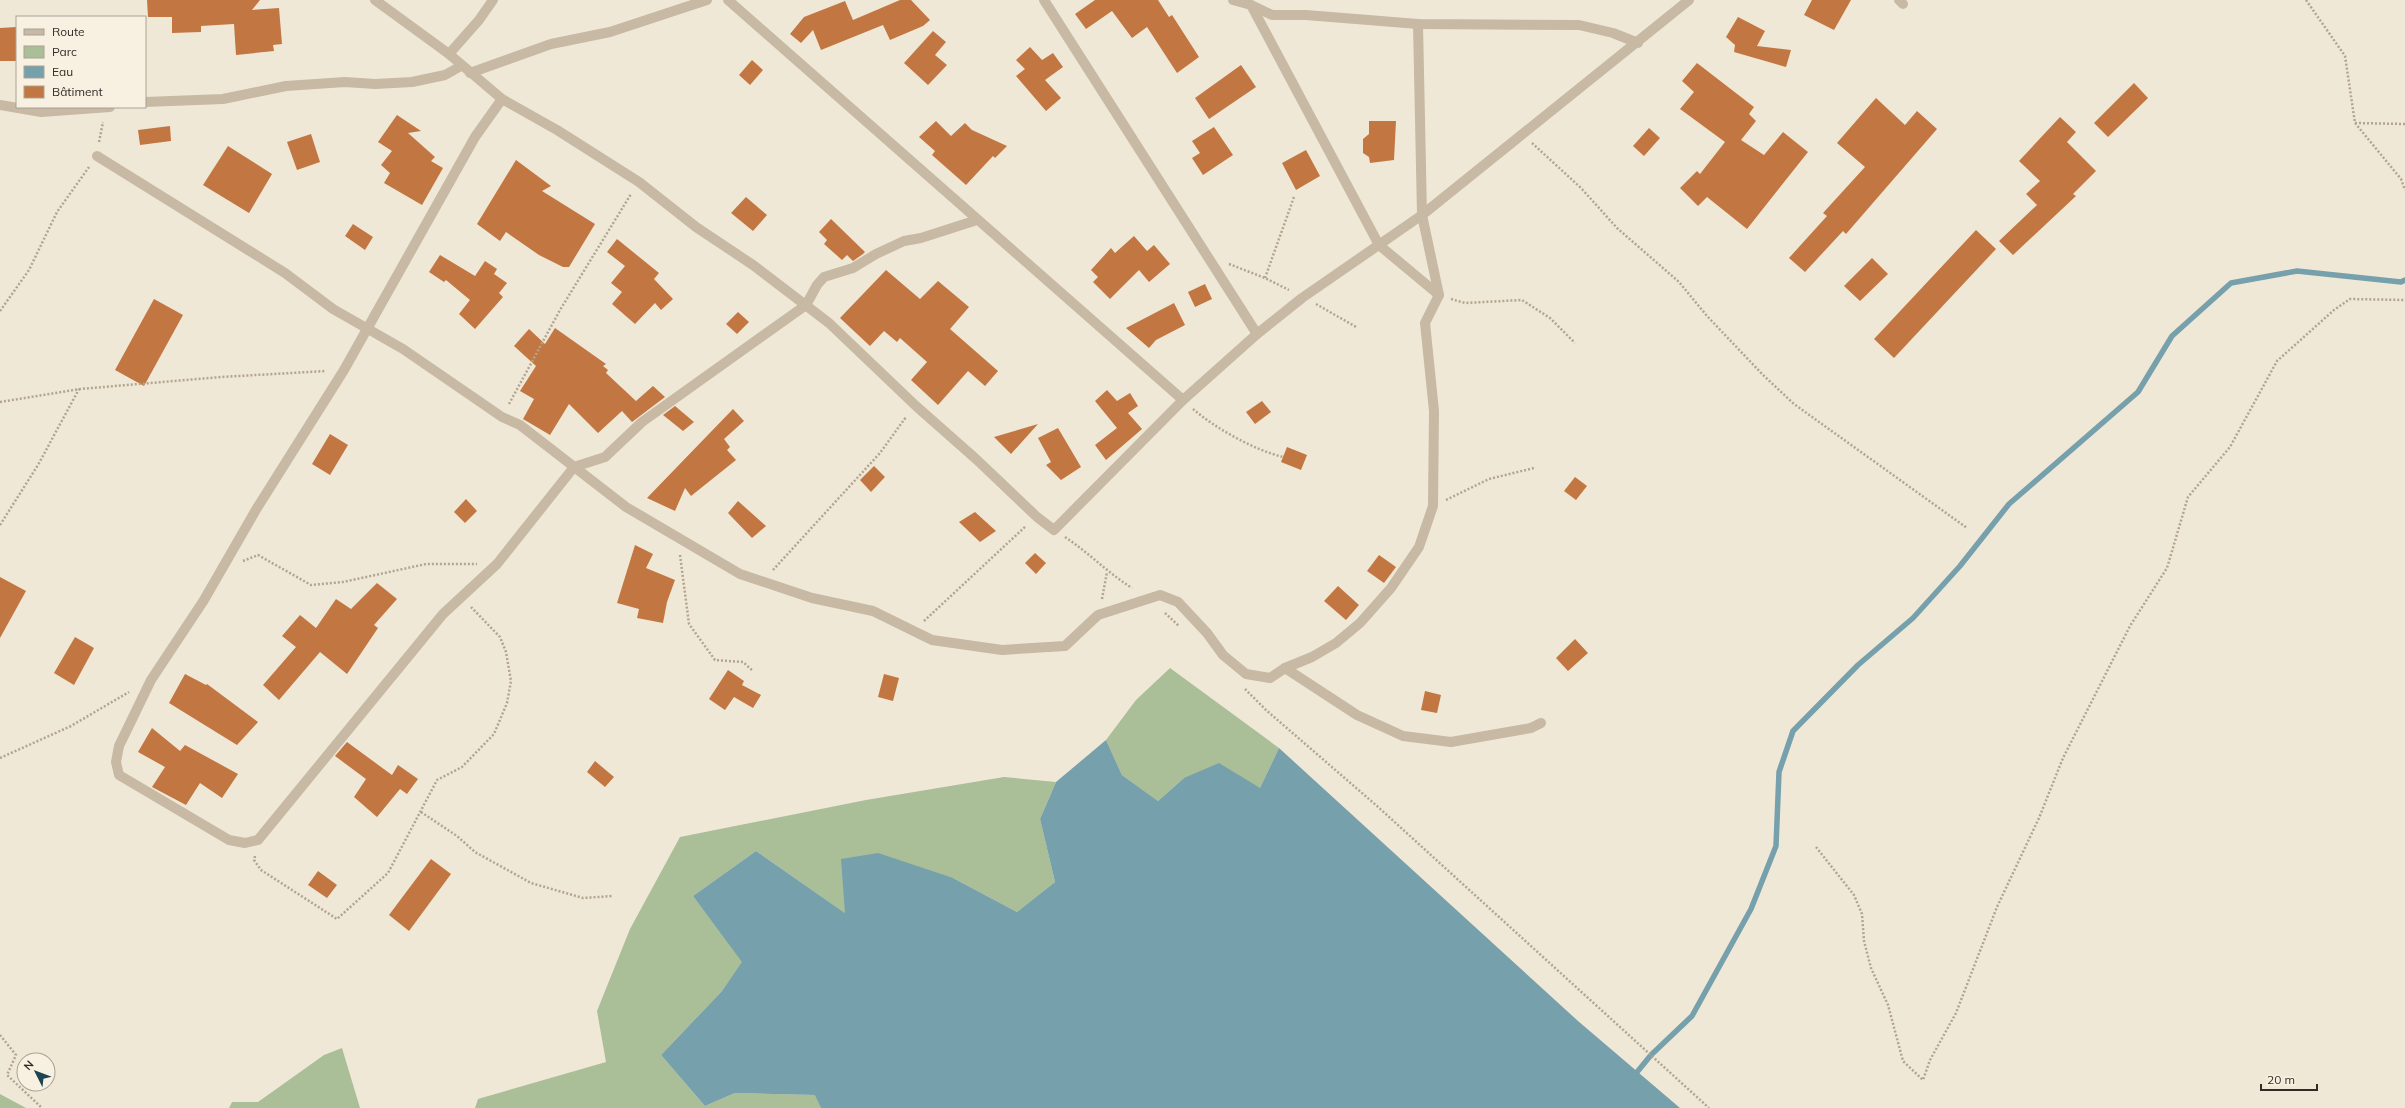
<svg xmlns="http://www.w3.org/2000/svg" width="2405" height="1108" font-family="Mulish,sans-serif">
	<rect width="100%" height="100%" fill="#f0e8d6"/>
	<g fill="#aabe97">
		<polygon points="1170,668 1279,748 1260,788 1184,778 1158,801 1122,775 1106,740 1136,700"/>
		<polygon points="1004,777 1056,782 1040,819 1055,882 1017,912 953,878 845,913 756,851 693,896 743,962 722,991 661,1055 705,1106 735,1093 816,1095 821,1108 475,1108 478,1099 606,1062 597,1011 630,929 680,837 866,800"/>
		<polygon points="342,1048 360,1108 229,1108 232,1102 258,1102 324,1055"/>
		<polygon points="0,1094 26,1108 0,1108"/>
	</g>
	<polygon fill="#76a0ab" points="1106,740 1122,775 1158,801 1184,778 1219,763 1260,788 1279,748 1578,1021 1680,1108 821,1108 815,1095 735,1093 705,1106 661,1055 722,991 742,962 693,896 756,851 845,913 841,859 878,853 953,878 1017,912 1055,882 1040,819 1056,782"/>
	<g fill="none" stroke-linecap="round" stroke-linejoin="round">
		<polyline stroke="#76a0ab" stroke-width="5.5" points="1633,1077 1651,1055 1692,1016 1751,909 1776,846 1779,772 1793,731 1858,665 1913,618 1960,566 2009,504 2138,392 2172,336 2231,283 2297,271 2401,282 2405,280"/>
	</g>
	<g fill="#c27642">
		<polygon points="147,0 260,0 252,10 279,8 282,44 273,45 274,51 236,55 234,24 201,26 201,32 172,33 172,17 148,17"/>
		<polygon points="900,0 911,0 930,20 923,26 890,40 883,25 821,50 813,30 801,43 790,34 804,17 845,1 853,20"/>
		<polygon points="1095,0 1158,0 1169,17 1172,15 1199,57 1177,73 1147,27 1132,38 1112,11 1086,29 1075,14"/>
		<polygon points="1812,0 1851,0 1834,30 1804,15"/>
		<polygon points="1738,17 1765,31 1757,46 1791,50 1786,67 1734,52 1735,45 1726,37"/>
		<polygon points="17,27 17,61 0,61 0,28"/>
		<polygon points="933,31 946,42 935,55 947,65 928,85 904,63"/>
		<polygon points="1030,47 1042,60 1053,53 1063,67 1045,80 1061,98 1046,111 1016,76 1025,69 1016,60"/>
		<polygon points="752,60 763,70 750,85 739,75"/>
		<polygon points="1697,63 1754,107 1749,114 1756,121 1741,140 1764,155 1783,132 1808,152 1747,229 1707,197 1698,206 1680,188 1697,171 1700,174 1725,142 1680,109 1694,92 1682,81"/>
		<polygon points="1241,65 1256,87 1209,119 1195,98"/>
		<polygon points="2134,83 2148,98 2108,137 2094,123"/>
		<polygon points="1876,98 1905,125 1917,111 1937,129 1846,234 1843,231 1805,272 1789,258 1827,216 1823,213 1865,167 1837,143"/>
		<polygon points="397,115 421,131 408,133 435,157 431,161 443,168 422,205 384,183 390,173 381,165 392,151 378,142"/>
		<polygon points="2060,117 2076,132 2067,142 2096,171 2073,194 2076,196 2013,255 1999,241 2037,205 2026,194 2040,181 2019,161"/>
		<polygon points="936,121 951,136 965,123 972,130 1007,146 995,158 993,156 966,185 932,155 935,151 919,137"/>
		<polygon points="1369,121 1396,121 1394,160 1370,163 1369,157 1363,153 1363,139 1369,134"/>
		<polygon points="170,126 171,141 140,145 138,130"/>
		<polygon points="1214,127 1233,155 1203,175 1192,158 1200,153 1192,141"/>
		<polygon points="1649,128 1660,138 1644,156 1633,146"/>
		<polygon points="311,134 320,162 297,170 287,142"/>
		<polygon points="228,146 272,174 249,213 203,185"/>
		<polygon points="1306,150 1320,176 1296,190 1282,163"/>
		<polygon points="516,160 551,186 542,191 595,224 569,267 563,267 539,255 506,232 500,241 477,224"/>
		<polygon points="746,197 767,215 753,231 731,213"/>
		<polygon points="831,219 865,252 863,254 853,261 847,255 842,260 824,244 827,240 819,232"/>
		<polygon points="353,224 373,237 365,250 345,236"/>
		<polygon points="1976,230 1996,249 1894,358 1874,339"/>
		<polygon points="1134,236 1147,251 1154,245 1170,264 1149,282 1139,270 1110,299 1093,282 1098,277 1091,270 1111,248 1115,253"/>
		<polygon points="617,239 659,273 654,279 673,299 661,310 655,303 635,324 612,304 622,292 611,283 625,266 607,252"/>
		<polygon points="440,255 475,276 485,261 497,269 494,274 507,283 499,293 503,297 475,329 459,314 470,300 446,280 444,282 429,272"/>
		<polygon points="1872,258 1888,274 1860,301 1844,286"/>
		<polygon points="886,270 920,299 938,281 969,307 950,329 998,371 985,386 968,371 938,405 911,380 927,362 900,338 897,342 884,331 870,346 840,318"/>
		<polygon points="1205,284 1212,299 1195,307 1188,292"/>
		<polygon points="154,299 183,315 144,386 115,370"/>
		<polygon points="1174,303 1185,325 1156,340 1149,348 1126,328"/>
		<polygon points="738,312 749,322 737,334 726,324"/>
		<polygon points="555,328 606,364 603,366 608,370 606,373 636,401 653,386 665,397 632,422 622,411 598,433 569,404 550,435 523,419 534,399 520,391 536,366 514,346 529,329 545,344"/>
		<polygon points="1107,390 1117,401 1130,393 1138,406 1128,413 1142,429 1106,460 1095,445 1117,428 1095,401"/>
		<polygon points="1262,401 1271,412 1255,424 1246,412"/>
		<polygon points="675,406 694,422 683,431 663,415"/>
		<polygon points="733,409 744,421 724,439 730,447 727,450 736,460 691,496 685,488 675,511 647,498"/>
		<polygon points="1038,424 1011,454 994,437"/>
		<polygon points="1058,428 1081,467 1061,480 1046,465 1051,462 1038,438"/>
		<polygon points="330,434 348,445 330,475 312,464"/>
		<polygon points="1287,447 1307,455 1301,470 1281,462"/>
		<polygon points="874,466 885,477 871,492 860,480"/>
		<polygon points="1575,477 1587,486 1576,500 1564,491"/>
		<polygon points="466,499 477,511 465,523 454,512"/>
		<polygon points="738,501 766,526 752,538 728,513"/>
		<polygon points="975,512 996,531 980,542 959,522"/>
		<polygon points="635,545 653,554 646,568 675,580 667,602 663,623 637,618 639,609 617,603"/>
		<polygon points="1035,553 1046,563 1036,574 1025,563"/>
		<polygon points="1379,555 1396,567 1384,583 1367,571"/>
		<polygon points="0,577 26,591 0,638"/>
		<polygon points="377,583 397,599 374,625 378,628 347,674 320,652 279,700 263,685 296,647 282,636 300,615 316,628 336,599 351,609"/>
		<polygon points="1338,586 1359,605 1346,620 1324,601"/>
		<polygon points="75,637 94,648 74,685 54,673"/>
		<polygon points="1575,639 1588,653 1568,671 1556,658"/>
		<polygon points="728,670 744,681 742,685 761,695 753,708 734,697 725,710 709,699"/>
		<polygon points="185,674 206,685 207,684 258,722 237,745 169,703"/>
		<polygon points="884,674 899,678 893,701 878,697"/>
		<polygon points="1425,691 1441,695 1437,713 1421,710"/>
		<polygon points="152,728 180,751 185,745 238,774 222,798 200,783 186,805 152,787 165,767 138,752"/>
		<polygon points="347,742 392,775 398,765 418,779 407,794 400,789 377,817 354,797 366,779 335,756"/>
		<polygon points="595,761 614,777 605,787 587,772"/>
		<polygon points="431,859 451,874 409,931 389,915"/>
		<polygon points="318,871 337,885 327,898 308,885"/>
	</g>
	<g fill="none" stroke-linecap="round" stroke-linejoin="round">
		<g stroke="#b2a48e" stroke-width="2.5" stroke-dasharray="2 2" stroke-linecap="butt">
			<polyline points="2306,0 2345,56 2355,123 2401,179 2405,190"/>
			<polyline points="2355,123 2405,124"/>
			<polyline points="99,142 103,122"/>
			<polyline points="1532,143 1581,188 1617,228 1679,282 1707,316 1763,375 1794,404 1967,528"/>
			<polyline points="1229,264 1265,278 1289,290"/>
			<polyline points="1265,278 1294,197"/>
			<polyline points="1451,299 1465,303 1522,300 1550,318 1575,343"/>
			<polyline points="1316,304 1356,327"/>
			<polyline points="0,311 29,270 57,212 89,167"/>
			<polyline points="0,402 80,389 221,377 326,371"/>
			<polyline points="509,404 560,310 631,194"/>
			<path d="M 1193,409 C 1215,428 1254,450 1283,457"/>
			<polyline points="1446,500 1489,479 1534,468"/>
			<polyline points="0,525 38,465 79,389"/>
			<path d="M 1065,537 C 1089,553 1108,573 1132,588"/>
			<polyline points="680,555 689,624 715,660 743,662 753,671"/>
			<polyline points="243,561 258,555 311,585 343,582 426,564 477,564"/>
			<polyline points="773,570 880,453 906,417"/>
			<polyline points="1102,599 1107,572"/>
			<polyline points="1165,613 1179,626"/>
			<polyline points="924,621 1026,526"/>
			<polyline points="1245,689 1266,710 1377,806 1709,1108"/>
			<polyline points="0,758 71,726 129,692"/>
			<polyline points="421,812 457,836 475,852 531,883 583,898 613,896"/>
			<polyline points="1816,847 1854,895 1862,914 1864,941 1871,968 1888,1005 1903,1061 1923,1080 1930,1060 1956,1013 1997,907 2039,818 2063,758 2130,626 2167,568 2188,497 2230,447 2277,361 2334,310 2350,299 2405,300"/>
			<polyline points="255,856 254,860 261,870 337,919 388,873 437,780 462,767 494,734 507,703 511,681 506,652 500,637 471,607"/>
			<polyline points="0,1035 16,1055 7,1075 42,1108"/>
		</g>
		<g stroke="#c7b9a3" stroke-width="10">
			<polyline points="375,0 449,54 502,99 557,130 639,182 696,227 753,265 829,323 916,406 976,459 1037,517 1054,530 1183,400 1257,334 1302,298 1422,215 1689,0"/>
			<polyline points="728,0 1183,400"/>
			<polyline points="1044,0 1257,334"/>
			<polyline points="1233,0 1251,5 1272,15 1306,15 1418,24 1579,25 1613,33 1638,43"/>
			<polyline points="1899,0 1903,4"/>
			<polyline points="1251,5 1379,245 1439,295"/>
			<polyline points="449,54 479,20 493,0"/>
			<polyline points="470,73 551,44 610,32 707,0"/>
			<polyline points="502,99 475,137 344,370 257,508 204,600 151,680 119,746 116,762 119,775 229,840 245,843 258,840 443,614 497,564 574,467 605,457 642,422 806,305 817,285 824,277 853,268 876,254 904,241 921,238 977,220"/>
			<polyline points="145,102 223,99 286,86 345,82 375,84 412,82 445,75 461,66"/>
			<polyline points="0,105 41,112 110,107"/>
			<polyline points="97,156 285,273 333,309 403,349 502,417 520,425 626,507 740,574 812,598 873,611 932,640 1002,650 1065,646 1098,615 1160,595 1178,602 1207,633 1223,655 1246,674 1270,678 1285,668 1357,715 1403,736 1451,742 1531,728 1541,723"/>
			<polyline points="1285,668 1312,657 1336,643 1360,623 1391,588 1419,547 1433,506 1434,411 1425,323 1439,295 1422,215 1418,24"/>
		</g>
	</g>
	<rect x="16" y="16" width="130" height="92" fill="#f8f1e2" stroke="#a9a296"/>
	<rect x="24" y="29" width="20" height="6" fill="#c7b9a3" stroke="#a9a296"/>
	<text x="52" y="36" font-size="12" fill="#322b25">Route</text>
	<rect x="24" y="46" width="20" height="12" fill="#aabe97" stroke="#a9a296"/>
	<text x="52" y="56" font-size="12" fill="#322b25">Parc</text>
	<rect x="24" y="66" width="20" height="12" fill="#76a0ab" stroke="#a9a296"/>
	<text x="52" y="76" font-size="12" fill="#322b25">Eau</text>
	<rect x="24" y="86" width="20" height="12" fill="#c27642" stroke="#a9a296"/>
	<text x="52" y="96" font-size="12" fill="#322b25">Bâtiment</text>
	<g transform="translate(36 1072) rotate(312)"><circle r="19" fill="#f8f1e2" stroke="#a9a296"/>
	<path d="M0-3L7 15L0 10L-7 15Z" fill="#1c4552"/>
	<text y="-6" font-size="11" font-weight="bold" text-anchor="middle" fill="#322b25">N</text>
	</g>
	<path d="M2261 1084v6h56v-6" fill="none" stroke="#322b25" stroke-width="2"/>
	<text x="2267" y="1084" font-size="12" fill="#322b25" stroke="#f8f1e2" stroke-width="3" paint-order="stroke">20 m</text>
</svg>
